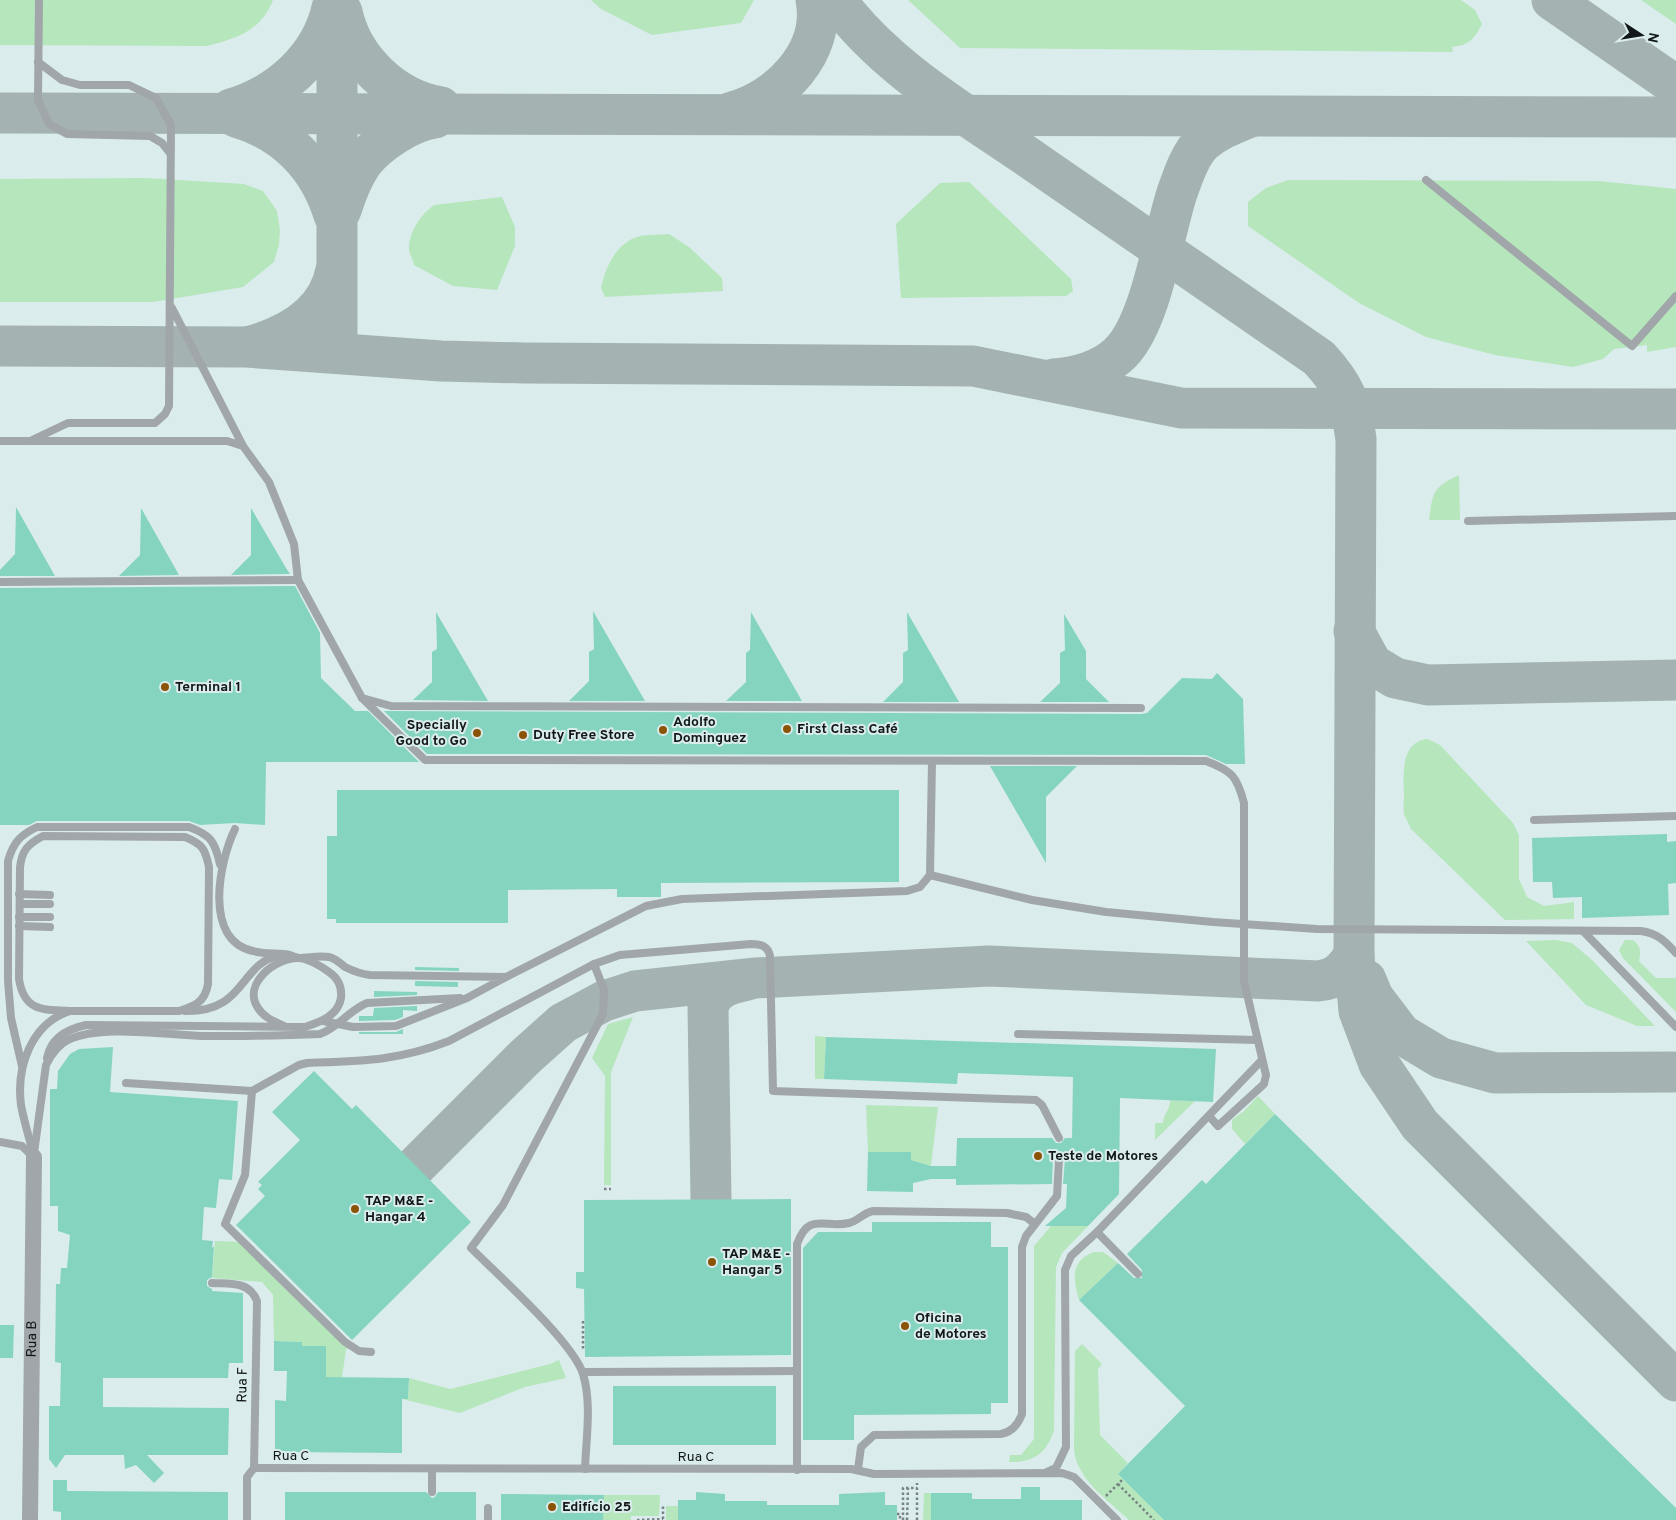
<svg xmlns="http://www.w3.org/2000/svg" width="1676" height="1520" font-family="Overpass,sans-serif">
	<rect width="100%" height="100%" fill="#dbeced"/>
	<g fill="#b6e6bc">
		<path d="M 0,0 L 273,0 C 261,31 236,39 206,46 L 0,45 Z"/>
		<polygon points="591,0 754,0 741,23 652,35 601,9"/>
		<path d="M 908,0 L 1461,0 L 1475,10 L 1482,24 C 1474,39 1470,45 1452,47 L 1453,52 L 960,48 Z"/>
		<polygon points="1641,0 1676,0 1676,24"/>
		<polygon points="146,178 244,184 263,191 277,211 280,230 279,245 274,262 243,287 153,302 0,302 0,179"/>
		<polygon points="1288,180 1599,181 1676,189 1676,347 1647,352 1647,345 1614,349 1603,359 1573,367 1495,355 1426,337 1359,303 1248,226 1248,202 1266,188"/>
		<polygon points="969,182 1071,279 1073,291 1066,296 901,298 896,224 940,183"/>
		<path d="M 502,197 L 515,227 L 515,246 L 497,290 L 453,286 L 414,265 C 413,260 410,255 409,250 C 408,233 421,214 434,205 Z"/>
		<path d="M 669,234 L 689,247 L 722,278 L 723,291 L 605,297 L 601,288 C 605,269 614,247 634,238 C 643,234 659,235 669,234 Z"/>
		<path d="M 1459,475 L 1460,520 L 1429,520 C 1433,492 1432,488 1459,475 Z"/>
		<path d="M 1428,739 L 1440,745 L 1513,823 L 1519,835 L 1519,879 L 1527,897 L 1544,906 L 1574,902 L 1574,919 L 1505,920 L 1411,829 C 1409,824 1406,819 1404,814 C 1403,808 1404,800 1404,794 C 1403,774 1401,741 1428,739 Z"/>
		<polygon points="1556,940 1572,943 1592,960 1655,1026 1637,1026 1586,1005 1526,941"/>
		<path d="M 1625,940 L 1633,940 C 1641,947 1641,951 1639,961 L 1656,978 L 1676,978 L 1676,1012 L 1623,958 L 1619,950 Z"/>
		<polygon points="633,1017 611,1072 611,1185 604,1185 605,1076 592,1058 608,1024"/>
		<polygon points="815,1036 826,1037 824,1079 815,1079"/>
		<polygon points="1258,1096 1275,1114 1245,1144 1232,1129 1232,1120 1244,1111"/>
		<path d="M 1170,1100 L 1195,1101 L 1155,1140 L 1155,1123 L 1163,1123 C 1163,1114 1170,1111 1170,1100 Z"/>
		<polygon points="866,1105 938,1107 931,1166 911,1160 911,1152 868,1152"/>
		<path d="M 1051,1226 L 1088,1226 L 1062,1253 L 1056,1267 L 1054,1430 C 1047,1453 1033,1463 1009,1462 L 1010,1455 L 1021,1455 L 1034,1439 L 1034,1246 Z"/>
		<polygon points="215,1241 244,1242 349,1346 346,1350 342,1377 326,1377 326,1346 302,1346 302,1342 274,1341 273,1295 262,1282 212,1278"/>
		<path d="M 1094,1252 L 1103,1252 L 1118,1263 L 1079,1300 C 1073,1279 1070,1261 1094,1252 Z"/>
		<path d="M 1082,1344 L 1102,1364 L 1098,1369 L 1100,1435 L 1128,1463 L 1118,1474 L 1164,1520 L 1129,1520 C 1109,1501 1076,1479 1074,1449 L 1075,1351 Z"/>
		<polygon points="559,1360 566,1378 525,1387 460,1413 402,1399 408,1399 409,1378 450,1389 550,1364"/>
		<polygon points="924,1493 931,1493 931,1520 923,1520"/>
		<polygon points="604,1495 660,1495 659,1516 631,1516 631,1520 603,1520"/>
		<rect x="666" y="1506" width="12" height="14"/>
	</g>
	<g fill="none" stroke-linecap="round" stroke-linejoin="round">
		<g stroke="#a4b2b2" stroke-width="41">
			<path d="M 836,0 C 886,69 969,116 1038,164 C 1132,229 1225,293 1319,358 C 1344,385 1351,402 1356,439 L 1354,956 L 1359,1011 L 1379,1064 L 1420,1125 L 1676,1381"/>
			<polyline points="1552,0 1676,86"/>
			<path d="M 342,12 C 352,60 394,99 441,107"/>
			<path d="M 231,109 C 279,95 321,58 332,8"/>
			<path d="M 732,112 C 779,100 826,52 816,0"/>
			<polyline points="0,113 1676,117"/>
			<path d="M 236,117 C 285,131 319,166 334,215"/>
			<path d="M 341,210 C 346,194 353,176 362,163 C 377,143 411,121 435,118"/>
			<polyline points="0,346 246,347 441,361 525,363 973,366 1181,408 1676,409"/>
			<path d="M 251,346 C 290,335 328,313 336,270"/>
			<polyline points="337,353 337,0"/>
			<path d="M 1054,379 C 1076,377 1100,371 1117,356 C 1151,328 1163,235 1177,193 C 1183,176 1190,154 1203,142 C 1217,130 1233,124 1250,117"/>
			<polyline points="1354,631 1372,664 1395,678 1428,685 1676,680"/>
			<polyline points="1366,980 1373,997 1401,1034 1441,1058 1495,1073 1676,1072"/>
			<path d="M 416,1166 L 525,1057 L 563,1023 L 604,1001 L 635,991 L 756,978 L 989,966 L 1318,981 C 1336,980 1344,970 1354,956"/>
			<path d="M 711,1199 L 708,1007 C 714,987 730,984 747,980"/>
		</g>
	</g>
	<g fill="#85d4c0">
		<polygon points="16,507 55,576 0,576 0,570 15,554"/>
		<polygon points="141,508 179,575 119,576 140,555"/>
		<polygon points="251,508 286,568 290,574 231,575 251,555"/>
		<polygon points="295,586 320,633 321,678 355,711 368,711 419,762 266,762 265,825 235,823 200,825 189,821 37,821 29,825 0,825 0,588"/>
		<polygon points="593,611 645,701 569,701 589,681 589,652 594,649"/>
		<polygon points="436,612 488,701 413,700 432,682 432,652 437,649"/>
		<polygon points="751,612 802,701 726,701 746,682 746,653 750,650"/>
		<polygon points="907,612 959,702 883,702 903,682 903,653 908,650"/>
		<polygon points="1064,614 1086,651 1086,679 1109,702 1040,702 1060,683 1060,653 1065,650"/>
		<polygon points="1217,673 1243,699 1245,764 1226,764 1206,755 427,754 384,711 1141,714 1147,713 1182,678 1212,679"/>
		<polygon points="990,766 1077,766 1046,797 1046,863"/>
		<polygon points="337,790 899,790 899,882 661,883 661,897 617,897 617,889 508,890 508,923 336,923 336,919 327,919 327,836 337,836"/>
		<polygon points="1667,834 1667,842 1676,841 1676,883 1668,884 1669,915 1582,918 1582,897 1553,898 1552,882 1533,882 1532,838"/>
		<polygon points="415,967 459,968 459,971 415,970"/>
		<polygon points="415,981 458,982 458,987 415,986"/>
		<polygon points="374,991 417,992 417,995 374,997"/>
		<polygon points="417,1006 417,1011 403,1010 403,1017 395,1020 359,1021 359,1016 373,1016 374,1008"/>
		<polygon points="403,1029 403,1034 359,1034 359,1032 396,1032"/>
		<polygon points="826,1037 1216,1049 1213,1102 1120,1098 1119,1194 1088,1226 1045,1226 1066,1208 1067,1184 1063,1184 1065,1159 1062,1154 1056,1154 1053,1158 1052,1184 956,1185 956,1179 931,1179 913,1183 913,1192 867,1191 868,1152 911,1152 911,1160 931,1166 956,1166 957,1138 1052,1138 1056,1143 1061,1143 1065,1138 1072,1138 1073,1077 958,1073 957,1084 824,1079"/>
		<polygon points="113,1047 110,1092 238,1101 232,1180 219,1179 216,1208 204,1207 202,1240 213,1241 212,1248 214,1246 212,1277 207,1280 207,1286 212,1289 212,1291 243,1293 243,1363 229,1363 228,1378 103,1378 103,1407 229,1408 228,1455 147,1455 164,1473 154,1483 136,1465 125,1469 124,1455 65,1455 56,1468 49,1459 49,1406 60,1406 61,1363 55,1362 56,1284 60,1284 61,1268 67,1268 70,1235 58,1231 58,1206 50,1206 50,1089 57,1089 58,1071 70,1054 79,1049"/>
		<polygon points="314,1071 352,1109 356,1105 471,1222 352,1340 236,1225 265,1196 258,1189 262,1185 258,1182 300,1140 272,1112"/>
		<polygon points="1275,1114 1676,1508 1676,1520 1164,1520 1118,1474 1185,1406 1079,1300 1118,1263 1134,1278 1142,1278 1142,1270 1127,1254 1202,1180 1206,1184"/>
		<polygon points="791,1199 791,1355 585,1357 584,1289 576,1288 576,1272 584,1272 584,1200"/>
		<polygon points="872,1222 991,1222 991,1247 1008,1247 1008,1403 991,1403 991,1414 854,1415 854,1440 803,1440 803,1248 818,1232 872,1232"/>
		<polygon points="0,1325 14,1325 13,1358 0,1358"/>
		<polygon points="274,1341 302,1342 302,1346 326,1346 326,1377 409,1378 408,1399 402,1399 402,1453 275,1452 275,1400 286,1401 287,1371 274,1371"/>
		<rect x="613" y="1386" width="163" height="59"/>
		<polygon points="53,1480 67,1480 67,1491 228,1492 228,1520 61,1520 61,1512 53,1511"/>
		<polygon points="1021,1487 1040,1487 1040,1500 1082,1500 1082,1520 931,1520 931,1493 972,1493 972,1499 1021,1499"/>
		<polygon points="285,1492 426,1492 432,1498 435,1497 438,1492 476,1492 476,1520 285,1520"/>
		<polygon points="696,1492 725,1494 725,1501 767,1501 767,1505 839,1505 839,1494 885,1492 885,1505 897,1505 897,1520 678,1520 678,1500 696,1500"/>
		<polygon points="501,1494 604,1495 603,1520 501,1520"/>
	</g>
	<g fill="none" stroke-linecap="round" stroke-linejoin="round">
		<g stroke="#778384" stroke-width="2.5" stroke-dasharray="2.5 2.5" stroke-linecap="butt">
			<polyline points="604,1189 611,1189"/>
			<polyline points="583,1321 583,1350"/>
			<polyline points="1118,1484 1154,1520"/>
			<polyline points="1106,1496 1123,1479"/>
			<polyline points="897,1514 900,1514 900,1520"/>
			<polyline points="663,1519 663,1506"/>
			<polyline points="637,1520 663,1519"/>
			<polyline points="903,1520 903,1488 908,1488"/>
			<polyline points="907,1520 908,1488 917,1488"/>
			<polyline points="917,1520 917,1483"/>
		</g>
		<g stroke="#a0a6a9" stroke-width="8">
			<polyline points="39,0 38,100 49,124 67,134 150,136 162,143 170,153"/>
			<polyline points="1426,180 1632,346 1676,296"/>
			<polyline points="172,308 243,446"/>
			<polyline points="0,441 227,441 243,446 269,482 294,544 298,580 362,698"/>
			<polyline points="30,441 68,423 155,423 165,414 169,406 171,125 156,98 129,85 80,85 62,80 38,62"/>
			<polyline points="1468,521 1676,516"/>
			<polyline points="0,582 298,580"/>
			<path d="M 1141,708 L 391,706 L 362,698 L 425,760 L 1206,761 C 1232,771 1237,776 1244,803 L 1244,981 L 1266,1075 L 1264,1084 L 1218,1126 L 1209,1116"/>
			<polyline points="1534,820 1676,816"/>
			<path d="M 235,829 C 219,862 203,940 253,951 C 263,954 274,953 284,954 C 289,954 294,957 299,958 C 309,958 318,955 329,957 C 335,958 340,963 345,967 C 353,971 361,974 370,975 L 506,977 L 467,998 L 396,1026 L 353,1027 L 323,1021"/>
			<path d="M 930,875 L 1032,900 L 1106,912 L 1213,922 L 1317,929 L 1641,931 C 1657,933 1665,941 1676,953"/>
			<polyline points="19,894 50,895"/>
			<polyline points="20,904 50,904"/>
			<polyline points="19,917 50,917"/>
			<polyline points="19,926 50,927"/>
			<polyline points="1583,931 1676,1027"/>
			<path d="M 594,964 L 620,955 L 751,944 C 761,944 768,946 770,956 L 773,1091 L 1036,1100 L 1042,1105 L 1059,1138"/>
			<polyline points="506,977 646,906 682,899 907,891 920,887 930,875 932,761"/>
			<path d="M 185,1011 C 247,1012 238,964 280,955"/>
			<polyline points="1018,1034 1257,1040"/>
			<path d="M 47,1058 C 51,1038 67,1029 86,1025 L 305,1027 C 320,1022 338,1016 341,998 C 342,987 338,978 329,972 C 321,966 307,958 298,958 C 275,958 242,984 258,1008 C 264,1018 276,1022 286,1027"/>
			<path d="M 22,1066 L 11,1018 L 8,981 L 8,861 C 13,843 20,835 37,827 L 189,827 C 211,835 215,842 220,864"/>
			<polyline points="126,1083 252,1091 245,1175 225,1224 345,1342 359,1351 371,1352"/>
			<path d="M 252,1091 L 299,1065 L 307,1063 C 361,1061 398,1061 449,1041 L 594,964 L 604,990 L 603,1014 L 503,1205 L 471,1248 C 497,1274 573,1342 583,1374 C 592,1403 586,1439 585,1469"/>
			<polyline points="0,1142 22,1146 33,1157"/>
			<path d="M 34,1153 L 46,1065 C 51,1055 58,1045 68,1040 C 100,1024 166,1035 202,1036 C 241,1036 281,1036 320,1034 C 339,1027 348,1011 367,1003 L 460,998"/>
			<path d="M 34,1157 C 30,1140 24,1122 21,1105 C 16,1066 32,1023 70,1011 L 179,1011 C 195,1006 205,1002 208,984 L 209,867 C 205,848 202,844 185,837 L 43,836 C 28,844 22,850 20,867 L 19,979 C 24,1011 42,1010 70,1011"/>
			<polyline points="1097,1232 1261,1061"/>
			<path d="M 212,1283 C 231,1284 249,1281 257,1301 L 254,1468 L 247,1477 L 247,1520"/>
			<polyline points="583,1372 797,1371"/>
			<polyline points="254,1468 851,1469 874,1474 1062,1473 1074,1477 1117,1520"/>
			<polyline points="432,1469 432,1492"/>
			<path d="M 858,1469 L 861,1447 L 874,1435 L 1001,1434 C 1012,1432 1018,1425 1022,1414 L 1022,1247 L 1026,1236 L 1057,1196 L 1059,1159"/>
			<path d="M 797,1470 L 797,1244 C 809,1211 825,1229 849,1223 C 858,1221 863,1213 873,1211 L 1007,1213 L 1026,1217 L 1035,1224"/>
			<polyline points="1047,1472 1056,1468 1066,1447 1065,1270 1071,1256 1097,1232 1138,1274"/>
			<polyline points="488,1520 488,1508"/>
		</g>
		<path stroke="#a0a6a9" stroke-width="16" id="s1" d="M 30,1520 L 34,1157"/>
	</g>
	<g fill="#8a5305" stroke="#dbeced" stroke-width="2">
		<circle cx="165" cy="687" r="5"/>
		<circle cx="787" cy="729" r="5"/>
		<circle cx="663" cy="730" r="5"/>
		<circle cx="477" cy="733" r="5"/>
		<circle cx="523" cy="735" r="5"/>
		<circle cx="1038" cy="1156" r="5"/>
		<circle cx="355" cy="1209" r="5"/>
		<circle cx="712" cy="1262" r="5"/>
		<circle cx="905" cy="1326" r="5"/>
		<circle cx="552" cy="1507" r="5"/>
	</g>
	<g text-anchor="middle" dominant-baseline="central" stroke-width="4" stroke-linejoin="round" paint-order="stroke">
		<g font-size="14" font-weight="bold" fill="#121819" stroke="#dbeced" text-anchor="start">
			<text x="175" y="687">Terminal 1</text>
			<text x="673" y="722">Adolfo<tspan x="673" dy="16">Dominguez</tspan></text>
			<text x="467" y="725" text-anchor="end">Specially<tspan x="467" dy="16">Good to Go</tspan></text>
			<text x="797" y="729">First Class Café</text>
			<text x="533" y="735">Duty Free Store</text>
			<text x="1048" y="1156">Teste de Motores</text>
			<text x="365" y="1201">TAP M&amp;E -<tspan x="365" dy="16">Hangar 4</tspan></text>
			<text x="722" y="1254">TAP M&amp;E -<tspan x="722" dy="16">Hangar 5</tspan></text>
			<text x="915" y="1318">Oficina<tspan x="915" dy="16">de Motores</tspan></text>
			<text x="562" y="1507">Edifício 25</text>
		</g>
		<g font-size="14" fill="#121819" stroke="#dbeced">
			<text stroke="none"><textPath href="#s1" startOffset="181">Rua B</textPath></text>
			<text transform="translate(243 1385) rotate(-89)">Rua F</text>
			<text x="291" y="1456">Rua C</text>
			<text x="696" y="1457">Rua C</text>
		</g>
	</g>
	<g transform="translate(1641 35) rotate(102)" stroke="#dbeced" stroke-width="4" paint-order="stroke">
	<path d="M0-4L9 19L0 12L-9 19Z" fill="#121819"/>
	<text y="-8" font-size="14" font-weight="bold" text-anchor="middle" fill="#121819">N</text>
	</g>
</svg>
